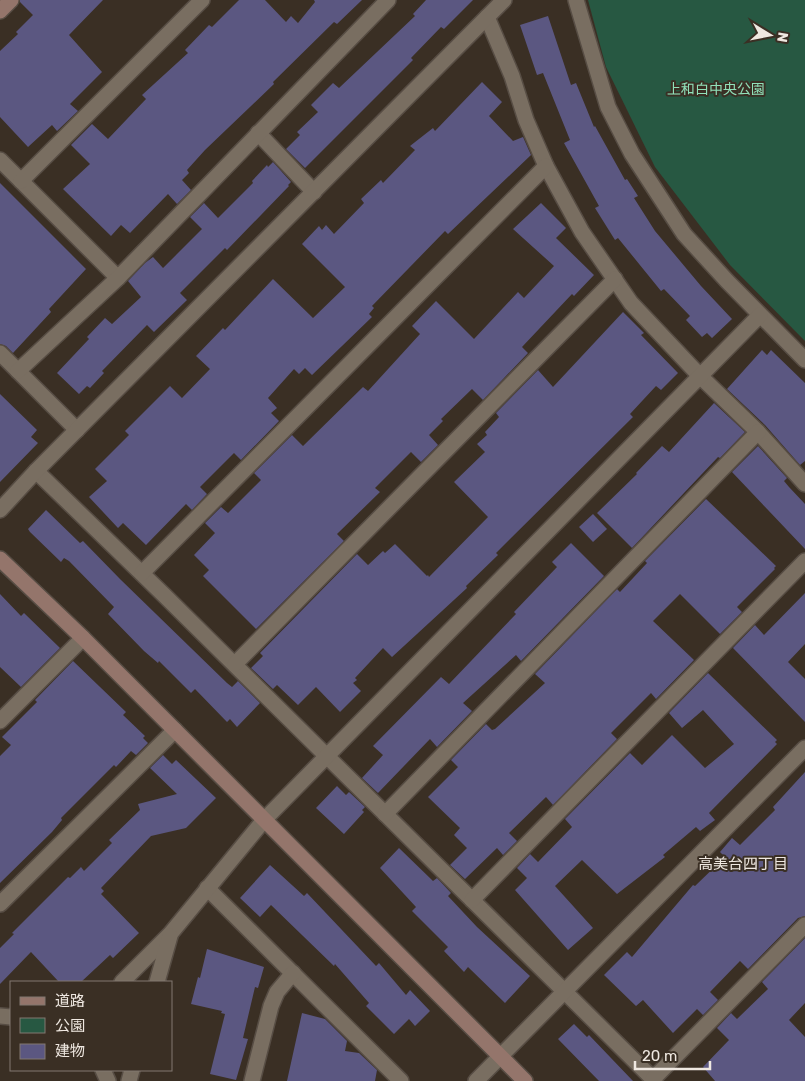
<svg xmlns="http://www.w3.org/2000/svg" width="805" height="1081" font-family="Rubik,'Noto Sans JP',sans-serif">
	<rect width="100%" height="100%" fill="#3a2f24"/>
	<polygon fill="#275842" points="588,0 805,0 805,341 730,265 655,167 606,67"/>
	<g fill="#5b5781">
		<polygon points="20,0 103,0 69,35 102,72 70,104 78,111 57,131 52,125 28,147 0,117 0,51 18,34 16,32 33,15 20,2"/>
		<polygon points="239,0 265,0 286,22 291,16 298,23 315,2 314,0 362,0 337,24 334,22 273,82 274,84 205,150 187,170 189,173 182,180 191,190 177,204 168,194 130,233 121,225 111,236 63,189 90,164 71,145 92,124 108,139 146,99 142,95 188,53 185,50 209,25 212,27"/>
		<polygon points="426,0 473,0 444,29 441,27 411,58 413,60 305,168 286,149 300,135 297,132 318,112 311,105 333,83 339,88 415,16 413,14"/>
		<polygon points="548,16 571,85 576,83 594,127 595,126 625,180 627,179 638,196 634,198 655,231 701,286 732,319 712,338 707,333 702,337 686,320 690,316 664,289 661,291 618,238 615,240 595,208 599,206 564,143 570,140 543,73 537,75 520,25"/>
		<polygon points="482,82 502,102 489,116 513,141 523,137 531,155 448,234 445,231 372,306 374,308 369,314 372,317 312,375 305,368 299,374 294,369 268,398 277,408 271,413 279,421 241,460 234,453 200,487 207,494 192,510 186,504 146,545 123,523 118,528 89,497 107,481 95,469 129,435 125,431 170,386 182,398 210,369 196,356 223,328 225,330 273,279 313,318 345,287 302,244 319,226 322,230 326,225 334,234 364,203 361,199 381,180 383,183 415,150 410,146 433,128 435,131"/>
		<polygon points="273,162 291,182 288,185 289,186 227,250 225,248 180,293 187,300 154,332 147,325 102,371 104,373 90,388 87,386 79,394 57,373 89,339 87,337 105,318 112,324 141,297 128,281 145,263 153,257 163,268 202,229 190,217 204,203 218,218 253,183 252,181 267,165 268,167"/>
		<polygon points="0,183 86,269 49,309 51,312 13,353 6,346 0,344"/>
		<polygon points="541,203 566,228 556,238 594,275 574,296 572,294 522,347 528,353 483,400 472,389 441,419 443,421 429,435 438,445 421,462 411,452 375,488 380,492 337,534 344,541 256,629 203,576 209,570 194,555 215,533 205,523 221,507 228,513 261,480 254,473 292,435 303,446 363,387 368,391 420,334 412,326 436,301 474,339 518,292 524,298 554,266 513,229"/>
		<polygon points="623,312 644,333 641,335 678,373 661,390 656,386 630,414 633,417 496,553 498,555 466,586 467,588 392,657 383,648 355,678 357,680 353,683 361,691 340,712 316,687 298,705 277,685 273,689 251,668 263,656 260,653 357,554 368,565 383,551 385,553 395,544 427,576 428,575 429,577 488,517 454,482 485,452 477,444 487,435 485,432 499,417 496,413 538,370 553,387"/>
		<polygon points="762,350 767,355 771,350 805,383 805,461 800,465 765,425 727,389"/>
		<polygon points="0,394 37,430 31,437 38,443 0,482"/>
		<polygon points="714,403 745,432 720,458 718,457 632,548 597,513 637,474 636,473 662,446 669,452"/>
		<polygon points="758,446 787,478 784,481 789,487 805,504 805,549 732,472"/>
		<polygon points="706,499 776,566 774,568 775,569 737,607 742,612 720,634 680,594 653,621 694,660 656,699 651,693 611,733 617,739 553,805 546,797 509,833 517,841 503,855 497,848 465,879 450,865 467,848 454,835 460,828 428,797 458,767 451,760 486,724 492,730 495,729 545,683 535,674 617,589 620,592 647,563 645,561"/>
		<polygon points="46,510 80,543 83,541 120,579 227,683 232,687 238,681 260,703 237,727 230,719 227,722 195,689 191,693 159,661 158,663 144,651 108,614 114,607 69,561 64,558 61,562 30,532 28,529"/>
		<polygon points="593,514 607,529 593,542 579,527"/>
		<polygon points="571,543 604,576 521,661 516,655 463,703 472,711 437,747 430,739 378,793 362,778 383,755 373,746 441,677 449,684 516,614 514,612 557,567 552,562"/>
		<polygon points="805,593 805,644 788,662 805,679 805,722 733,648 755,625 764,635"/>
		<polygon points="0,594 21,616 24,613 60,648 21,687 0,667"/>
		<polygon points="73,661 126,712 123,715 145,736 143,738 148,743 136,755 131,751 116,767 114,765 61,818 62,820 52,832 0,883 0,756 11,745 2,737 37,702 35,700"/>
		<polygon points="708,673 777,740 775,742 777,744 709,813 715,820 700,831 696,827 663,855 665,857 617,894 582,860 555,886 593,928 568,950 515,890 527,878 517,868 530,854 538,862 572,827 565,819 630,753 642,765 672,735 705,768 734,744 703,710 682,728 669,713"/>
		<polygon points="163,755 172,764 176,760 216,798 186,828 151,836 101,888 104,891 101,894 139,933 113,958 110,955 81,982 59,982 31,952 0,984 0,948 14,934 12,933 68,877 70,878 81,867 84,871 112,843 109,840 140,810 138,804 177,794 150,768"/>
		<polygon points="805,772 805,916 798,918 748,969 740,961 710,992 718,1000 703,1015 697,1009 673,1033 643,1000 636,1006 604,975 627,952 632,957 693,885 695,886 725,857 720,852 732,838 740,845 775,810 773,807"/>
		<polygon points="337,786 346,795 349,792 365,807 362,810 364,812 344,834 316,808"/>
		<polygon points="399,848 433,881 437,878 451,893 448,896 477,927 530,976 505,1003 468,967 464,972 444,951 448,947 412,911 416,907 380,868"/>
		<polygon points="270,865 304,896 307,893 376,966 379,963 406,995 410,990 430,1011 415,1026 409,1019 394,1034 366,1006 369,1003 335,964 334,966 271,905 260,917 240,898"/>
		<polygon points="805,938 805,1003 789,1020 805,1037 805,1081 715,1081 703,1067 729,1040 717,1028 731,1013 737,1019 768,989 762,982"/>
		<polygon points="207,949 264,967 258,988 255,987 243,1038 248,1039 236,1080 210,1074 225,1014 221,1013 222,1011 191,1004 198,977 200,978"/>
		<polygon points="302,1013 325,1019 347,1041 345,1051 359,1053 377,1070 375,1081 287,1081"/>
		<polygon points="574,1024 587,1037 589,1035 633,1081 599,1081 558,1039"/>
	</g>
	<g fill="none" stroke-linecap="round" stroke-linejoin="round">
		<g stroke="#574d44" stroke-width="18">
			<g id="street">
				<polyline points="576,0 608,107 632,154 684,234 727,281 805,360"/>
				<polyline points="487,17 512,76 526,120 546,166 582,232 631,303 700,376 758,432 805,484"/>
				<polyline points="258,133 314,192"/>
				<polyline points="0,160 118,278"/>
				<polyline points="21,181 202,0"/>
				<polyline points="0,353 77,430"/>
				<polyline points="18,371 118,278 388,0"/>
				<polyline points="36,471 165,596 655,1081"/>
				<polyline points="0,510 36,471 504,0"/>
				<polyline points="142,573 546,166"/>
				<polyline points="235,664 615,279"/>
				<polyline points="0,721 83,638"/>
				<polyline points="385,814 758,432"/>
				<polyline points="207,888 401,1081"/>
				<polyline points="472,900 805,561"/>
				<polyline points="0,904 175,730"/>
				<polyline points="122,982 171,933 264,820 760,315"/>
				<polyline points="157,982 170,936"/>
				<polyline points="0,1016 11,1017"/>
				<polyline points="103,1070 108,1081"/>
				<polyline points="653,1079 805,925"/>
				<polyline points="129,1081 132,1070"/>
				<polyline points="252,1081 271,1006 277,992 293,973"/>
				<polyline points="476,1081 805,748"/>
			</g>
		</g>
		<g stroke="#574d44" stroke-width="18">
			<g id="secondary">
				<polyline points="0,11 11,0"/>
				<polyline points="0,559 83,638 525,1081"/>
			</g>
		</g>
		<use href="#street" stroke="#796e61" stroke-width="15"/>
		<use href="#secondary" stroke="#94756b" stroke-width="15"/>
	</g>
	<g text-anchor="middle" dominant-baseline="central" stroke-width="4" stroke-linejoin="round" paint-order="stroke">
		<g font-size="14" fill="#90e0b9" stroke="#3a2f24">
			<text x="716" y="89">上和白中央公園</text>
		</g>
		<g font-size="15" fill="#efe8e1" stroke="#3a2f24">
			<text x="743" y="864">高美台四丁目</text>
		</g>
	</g>
	<rect x="10" y="981" width="162" height="90" fill="#3a2f24" stroke="#827970"/>
	<rect x="20" y="997" width="25" height="8" fill="#94756b" stroke="#827970"/>
	<text x="55" y="1006" font-size="15" fill="#efe8e1">道路</text>
	<rect x="20" y="1018" width="25" height="15" fill="#275842" stroke="#827970"/>
	<text x="55" y="1031" font-size="15" fill="#efe8e1">公園</text>
	<rect x="20" y="1044" width="25" height="15" fill="#5b5781" stroke="#827970"/>
	<text x="55" y="1056" font-size="15" fill="#efe8e1">建物</text>
	<g transform="translate(770 35) rotate(100)" stroke="#3a2f24" stroke-width="4" paint-order="stroke">
	<path d="M0-4L9 19L0 12L-9 19Z" fill="#efe8e1"/>
	<text y="-8" font-size="14" font-weight="bold" text-anchor="middle" fill="#efe8e1">N</text>
	</g>
	<path d="M635 1061v8h75v-8" fill="none" stroke="#efe8e1" stroke-width="2.5"/>
	<text x="642" y="1061" font-size="15" fill="#efe8e1" stroke="#3a2f24" stroke-width="4" paint-order="stroke">20 m</text>
</svg>
